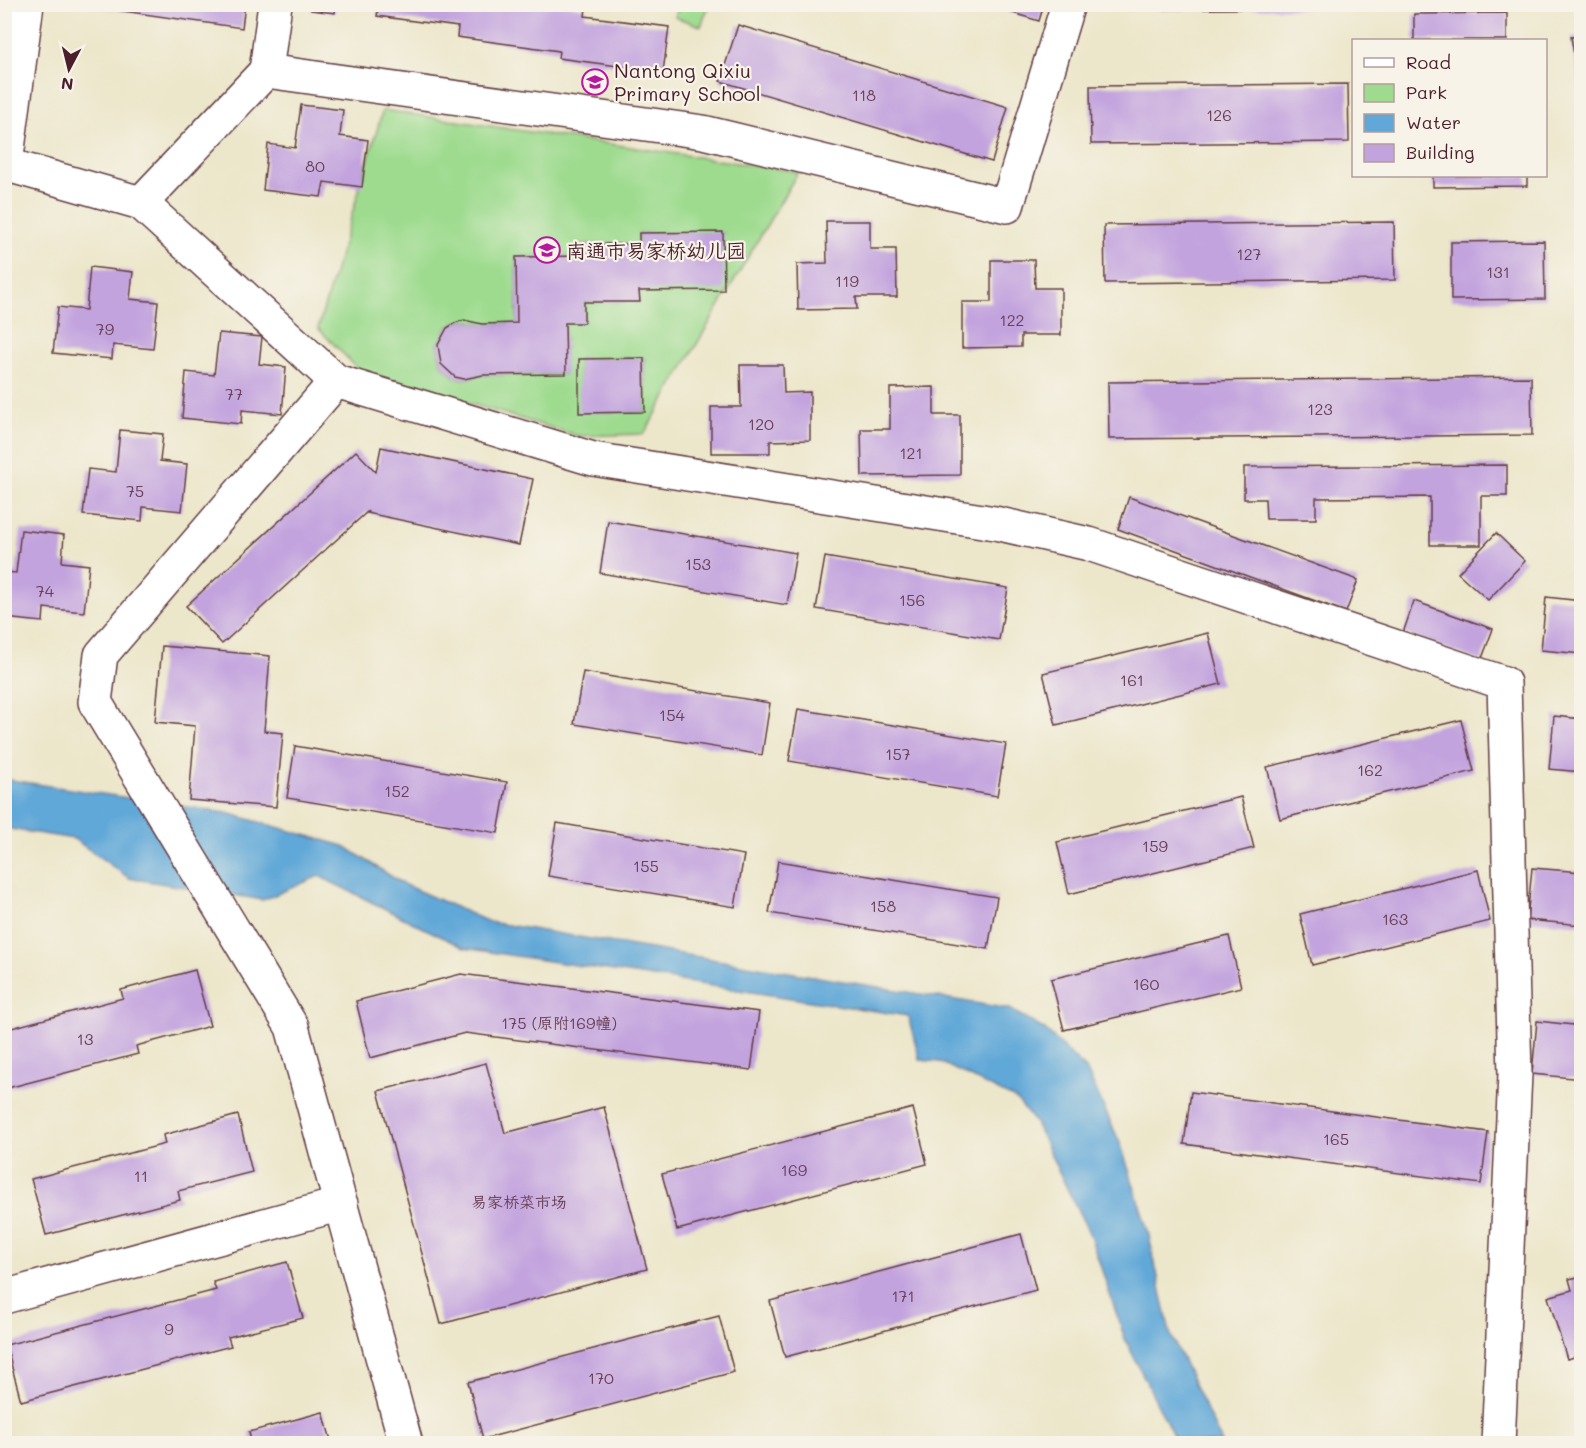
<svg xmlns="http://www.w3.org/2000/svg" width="1586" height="1448" viewBox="0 0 1586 1448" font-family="Mali,'LXGW WenKai TC',sans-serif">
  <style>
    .green { fill: #9edb8f; stroke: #747d5d; stroke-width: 1.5; fill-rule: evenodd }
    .water { fill: #61a8d8; stroke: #566482; stroke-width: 1.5 }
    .building { fill: #c2a3de }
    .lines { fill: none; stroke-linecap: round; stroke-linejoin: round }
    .minor-casing { stroke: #623d43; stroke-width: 36 }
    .minor { stroke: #fff; stroke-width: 33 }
    .labels { text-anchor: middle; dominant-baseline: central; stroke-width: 4.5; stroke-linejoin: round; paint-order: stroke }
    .number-label { font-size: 16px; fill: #684058 }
    .poi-label { font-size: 20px; fill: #4a1f2b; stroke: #f7f3e8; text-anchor: start }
  </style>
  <rect width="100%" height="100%" fill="#f7f3e8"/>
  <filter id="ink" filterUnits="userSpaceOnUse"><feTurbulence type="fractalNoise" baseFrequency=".0167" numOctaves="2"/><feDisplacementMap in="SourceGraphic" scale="12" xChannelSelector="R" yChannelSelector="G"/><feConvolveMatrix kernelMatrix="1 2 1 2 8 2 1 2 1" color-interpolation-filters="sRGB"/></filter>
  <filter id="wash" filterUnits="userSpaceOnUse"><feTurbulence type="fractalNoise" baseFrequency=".008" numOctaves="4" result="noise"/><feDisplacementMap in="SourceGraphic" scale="24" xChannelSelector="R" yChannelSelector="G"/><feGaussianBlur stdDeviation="1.35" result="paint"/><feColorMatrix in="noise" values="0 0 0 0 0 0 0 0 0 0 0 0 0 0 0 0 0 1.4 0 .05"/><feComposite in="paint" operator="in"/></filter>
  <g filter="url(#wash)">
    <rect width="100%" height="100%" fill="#ece6ca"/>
    <g class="green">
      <path d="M679,5H709L701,26L675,17Z"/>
      <path d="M383,110L798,172L644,434L579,436L360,371L318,328ZM639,233H723L639,291V302H584V322L565,323V374L483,375L464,379L455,377L441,364L438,345L447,328L455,323L464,320L482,324L517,323L516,257L584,256V244H639ZM644,358L645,412H580L579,359Z"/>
    </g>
    <path class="water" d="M4,779L227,813L344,846L403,884L489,922L1010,1009L1045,1030L1086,1069L1121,1145L1148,1231L1170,1333L1222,1443H1177L1125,1339L1090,1235L1035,1123L1017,1100L940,1062L920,1060L908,1016L464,948L319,876L263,900L129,878L74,839L5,828Z"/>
    <g id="blocks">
      <g class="building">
        <path d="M74,4H245L242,28Z"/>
        <path d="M311,4H336L335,13L311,10Z"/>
        <path d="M379,4H557L586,8L585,16L669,27L663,72L558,58L559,51L457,37L458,27L377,16Z"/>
        <path d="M984,4H1044L1039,21Z"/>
        <path d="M1122,4H1329V8L1122,10Z"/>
        <path d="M1507,13V40H1414V14Z"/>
        <path d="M738,25L1008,107L992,162L720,81Z"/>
        <path d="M1582,36V90H1580L1571,37Z"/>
        <path d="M1348,84L1349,142L1091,144L1090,86Z"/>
        <path d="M301,105L343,110L340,136L368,140L362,187L324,182L321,197L263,190L268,144L295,148Z"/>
        <path d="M1433,176H1527V186L1433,187Z"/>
        <path d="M826,221H870V249H896L897,297H856L857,309L798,310L797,264L827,263Z"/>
        <path d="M1394,222L1395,280L1105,283L1104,225Z"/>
        <path d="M723,232L724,290L639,291L640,302H584V323H565L566,374L483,375L464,379L455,377L441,364L438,345L447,328L455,323L464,320L482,324L517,323L516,257L584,256V244H639V233Z"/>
        <path d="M1544,241L1545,299L1451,300V242Z"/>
        <path d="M991,260H1034L1035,288H1061V335H1021V347L962,348V302H991Z"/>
        <path d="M90,267L133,272L130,299L158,302L153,349L113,345L112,359L53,353L58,307L86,310Z"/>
        <path d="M219,333L262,337L259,364L286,367L282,414L242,410L241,424L182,418L186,372L214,375Z"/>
        <path d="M644,358L645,412L579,413V359Z"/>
        <path d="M740,365H783L784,393L810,392V440L770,441V453H711V407H741Z"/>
        <path d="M1531,377L1532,435L1109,439L1108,382Z"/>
        <path d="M934,387V415H960V475L862,476L861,429H890V388Z"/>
        <path d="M120,430L163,434L160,461L187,464L182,511L143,507L142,521L83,515L88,469L116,472Z"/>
        <path d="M381,447L533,479L519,545L367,513L368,511L222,644L186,606L356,451L376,472Z"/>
        <path d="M1507,465V496H1481V545H1430V497L1316,498V519H1266L1265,499H1244V467Z"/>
        <path d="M1129,497L1358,580L1346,612L1118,529Z"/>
        <path d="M608,521L796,553L787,605L600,573Z"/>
        <path d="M21,530L64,535L62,562L89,565L84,612L44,608L43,622L4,618V572L16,573Z"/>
        <path d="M1496,533L1525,561L1488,600L1458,573Z"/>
        <path d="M825,557L1008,588L999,640L816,609Z"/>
        <path d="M1546,597L1582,601V654L1541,650Z"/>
        <path d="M1414,601L1493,629L1481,661L1403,633Z"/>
        <path d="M1208,633L1221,684L1056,725L1043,673Z"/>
        <path d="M162,646L270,656L264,731L283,733L276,807L189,800L195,726L155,722Z"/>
        <path d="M583,672L770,703L762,755L574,724Z"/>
        <path d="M798,709L1006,744L997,796L789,761Z"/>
        <path d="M1554,716L1582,719V772L1549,769Z"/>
        <path d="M1461,720L1474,771L1280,819L1267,767Z"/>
        <path d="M295,746L507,782L498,833L287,798Z"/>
        <path d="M1241,797L1254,848L1069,894L1057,842Z"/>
        <path d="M557,823L744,855L735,907L548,876Z"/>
        <path d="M778,861L997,897L988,949L769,913Z"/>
        <path d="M1532,868L1582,872V925L1527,920Z"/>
        <path d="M1478,870L1490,921L1312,965L1300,914Z"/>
        <path d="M1229,936L1241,987L1064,1030L1051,979Z"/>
        <path d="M195,970L210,1026L136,1046L138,1054L4,1089V1030L123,998L121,990Z"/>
        <path d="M461,974L759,1012L751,1070L465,1033L370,1058L356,1001Z"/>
        <path d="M1537,1021L1582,1026V1079L1532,1074Z"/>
        <path d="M486,1063L505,1133L604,1107L647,1269L441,1324L378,1091Z"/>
        <path d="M1191,1092L1488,1132L1481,1184L1184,1144Z"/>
        <path d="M913,1108L927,1164L677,1230L662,1174Z"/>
        <path d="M238,1115L252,1172L178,1191L180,1200L46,1235L31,1179L165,1144L163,1135Z"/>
        <path d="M1021,1234L1036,1290L785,1357L770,1301Z"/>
        <path d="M287,1262L303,1318L228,1337L231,1346L21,1401L6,1345L216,1290L213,1282Z"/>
        <path d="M1582,1276V1355L1567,1359L1548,1297L1572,1290L1569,1279Z"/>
        <path d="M719,1316L734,1372L483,1439L468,1382Z"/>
        <path d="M323,1412L332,1444H243L251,1441L249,1432Z"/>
      </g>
    </g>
  </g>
  <g filter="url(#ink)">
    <use href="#blocks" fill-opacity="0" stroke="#623d43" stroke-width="1.5"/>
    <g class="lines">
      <g class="minor-casing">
        <g id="minor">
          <path d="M266,71L275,4"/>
          <path d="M4,164L141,203L336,381L593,459L995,523L1089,544L1504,683L1515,1074L1498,1444"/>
          <path d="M6,164L27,4"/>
          <path d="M141,203L266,71L703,132L1007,206L1068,4"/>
          <path d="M336,381L101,655L95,702L292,1027L406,1444"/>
          <path d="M4,1297L341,1204"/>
        </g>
      </g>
      <use href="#minor" class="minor"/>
    </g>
  </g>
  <defs>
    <g id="school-ring" transform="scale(1.35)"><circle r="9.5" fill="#f7f3e8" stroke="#b5179e" stroke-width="1.5"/><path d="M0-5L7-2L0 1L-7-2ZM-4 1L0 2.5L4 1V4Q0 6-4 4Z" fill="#b5179e"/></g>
  </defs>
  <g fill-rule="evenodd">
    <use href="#school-ring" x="595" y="82"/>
    <use href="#school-ring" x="547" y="250"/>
  </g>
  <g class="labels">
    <g class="number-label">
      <text x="864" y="94">118</text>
      <text x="1219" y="114">126</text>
      <text x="315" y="165">80</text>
      <text x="1249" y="253">127</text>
      <text x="1498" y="271">131</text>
      <text x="847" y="280">119</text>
      <text x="1012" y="319">122</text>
      <text x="105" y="328">79</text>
      <text x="234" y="393">77</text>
      <text x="1320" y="408">123</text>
      <text x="761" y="423">120</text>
      <text x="911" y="452">121</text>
      <text x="135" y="490">75</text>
      <text x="698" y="563">153</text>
      <text x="45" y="590">74</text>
      <text x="912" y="599">156</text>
      <text x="1132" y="679">161</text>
      <text x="672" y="714">154</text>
      <text x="898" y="753">157</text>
      <text x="1370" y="769">162</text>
      <text x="397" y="790">152</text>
      <text x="1155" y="845">159</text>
      <text x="646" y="865">155</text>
      <text x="883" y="905">158</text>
      <text x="1395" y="918">163</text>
      <text x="1146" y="983">160</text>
      <text x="559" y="1022">175 (原附169幢)</text>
      <text x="85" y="1038">13</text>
      <text x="1336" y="1138">165</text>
      <text x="794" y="1169">169</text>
      <text x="141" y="1175">11</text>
      <text x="519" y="1201">易家桥菜市场</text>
      <text x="903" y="1295">171</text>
      <text x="169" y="1328">9</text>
      <text x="601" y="1377">170</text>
    </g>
    <g class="poi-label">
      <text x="614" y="70">Nantong Qixiu<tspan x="614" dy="23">Primary School</tspan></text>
      <text x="566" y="250">南通市易家桥幼儿园</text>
    </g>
  </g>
  <rect width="1586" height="1448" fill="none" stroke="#f7f3e8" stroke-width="24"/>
  <rect x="1352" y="39" width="195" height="138" fill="#f7f3e8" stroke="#b29e9c" stroke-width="1.5"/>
  <rect x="1364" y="58" width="30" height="9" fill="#ffffff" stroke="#b29e9c" stroke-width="1.5"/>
  <text x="1406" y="69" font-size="18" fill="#4a1f2b">Road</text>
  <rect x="1364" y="84" width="30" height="18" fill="#9edb8f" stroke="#b29e9c" stroke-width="1.5"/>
  <text x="1406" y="99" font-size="18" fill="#4a1f2b">Park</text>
  <rect x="1364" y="114" width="30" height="18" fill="#61a8d8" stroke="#b29e9c" stroke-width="1.5"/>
  <text x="1406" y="129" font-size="18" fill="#4a1f2b">Water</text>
  <rect x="1364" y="144" width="30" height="18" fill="#c2a3de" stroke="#b29e9c" stroke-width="1.5"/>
  <text x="1406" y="159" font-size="18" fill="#4a1f2b">Building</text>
  <g transform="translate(69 69) rotate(187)" stroke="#f7f3e8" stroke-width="4.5" paint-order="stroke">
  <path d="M0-4.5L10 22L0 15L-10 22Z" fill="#4a1f2b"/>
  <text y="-9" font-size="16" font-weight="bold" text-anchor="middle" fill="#4a1f2b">N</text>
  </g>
</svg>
